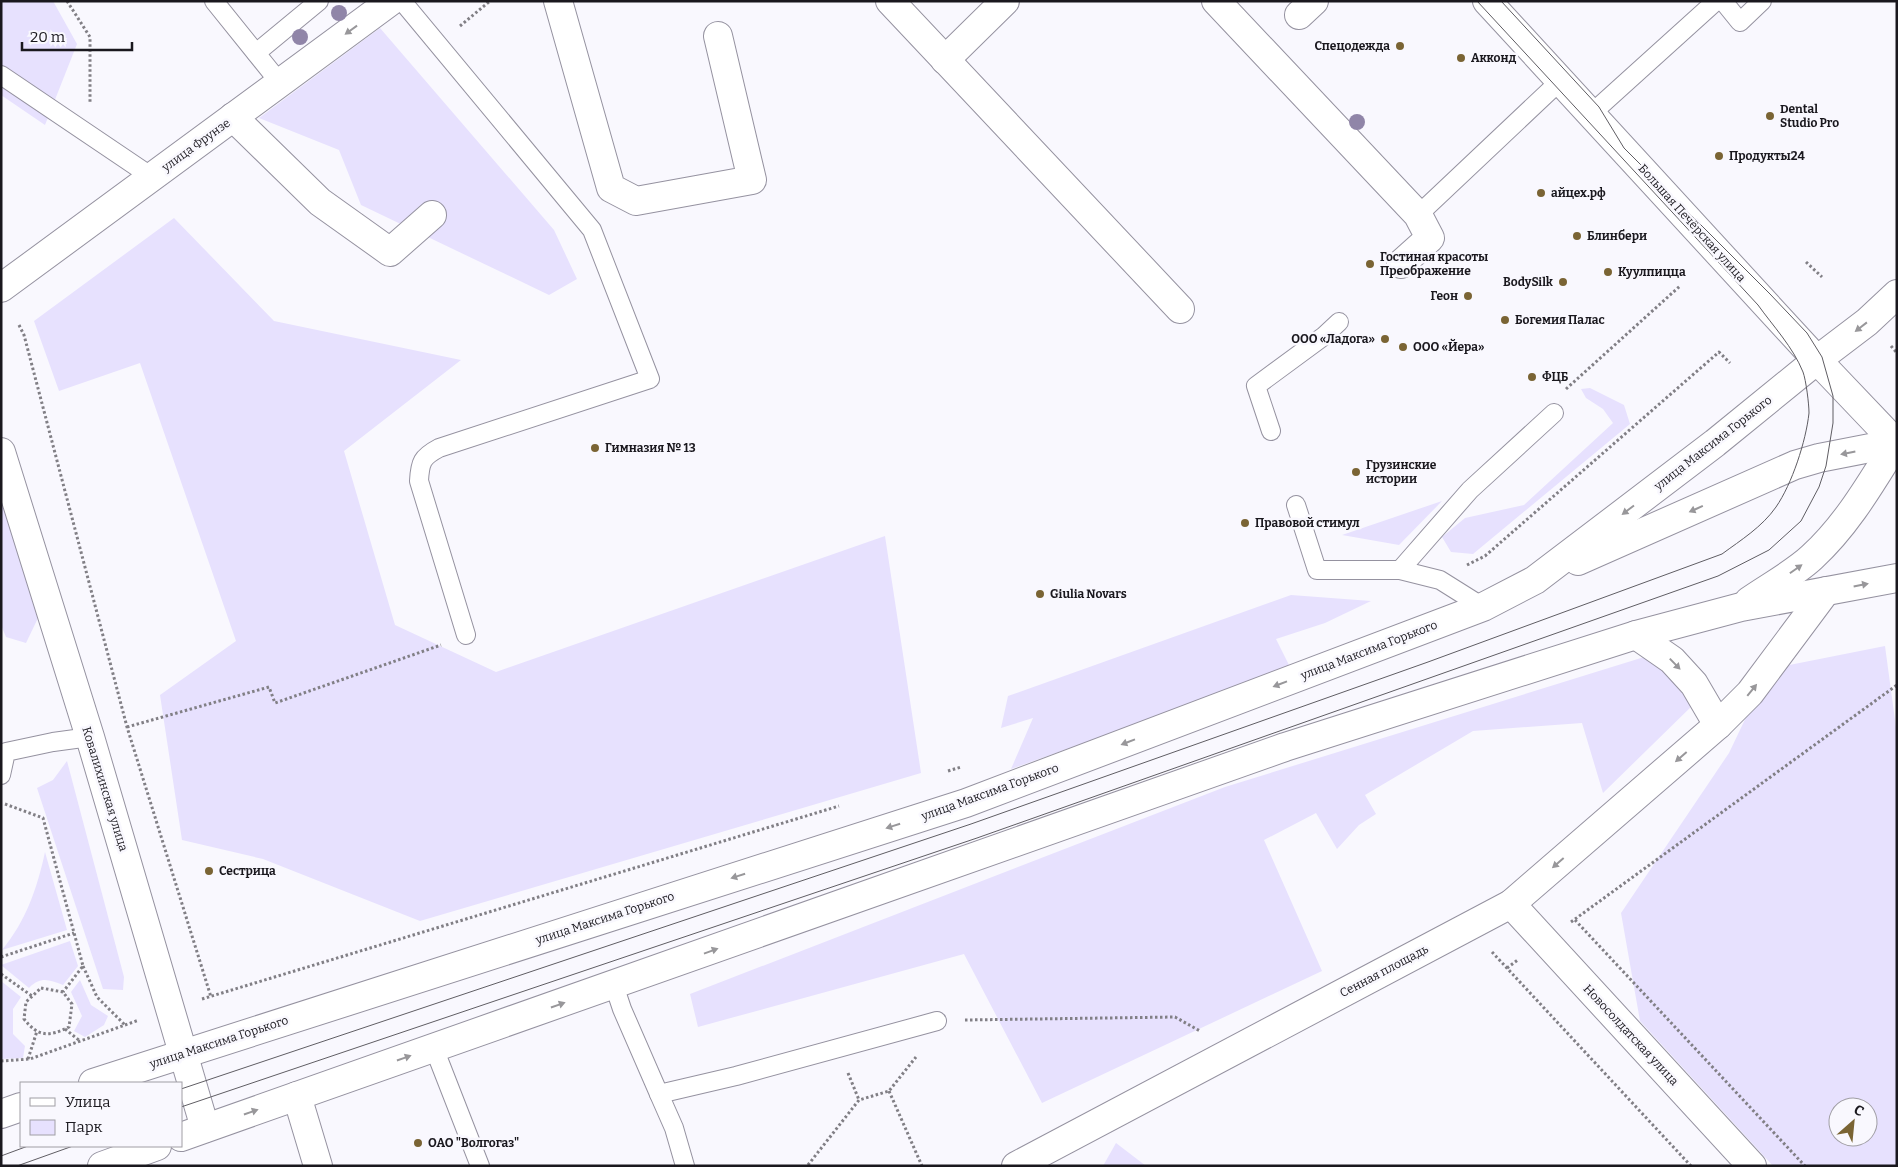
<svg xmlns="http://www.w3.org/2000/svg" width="1898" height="1167" viewBox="0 0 1898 1167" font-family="Bitter,serif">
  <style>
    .green { fill: #e7e1fe; fill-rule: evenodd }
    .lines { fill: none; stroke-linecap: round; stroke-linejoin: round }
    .lane-casing { stroke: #9592a0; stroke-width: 20 }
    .street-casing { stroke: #9592a0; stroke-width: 30 }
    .secondary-casing { stroke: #9592a0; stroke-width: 30 }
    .primary-casing { stroke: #9592a0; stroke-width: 30 }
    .path { stroke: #817f85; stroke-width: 3; stroke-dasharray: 2.5 2.5; stroke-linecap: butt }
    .lane { stroke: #fff; stroke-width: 18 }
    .street { stroke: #fff; stroke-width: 28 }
    .secondary { stroke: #fff; stroke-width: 28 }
    .primary { stroke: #fff; stroke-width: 28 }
    .tram { stroke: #5f5d63; stroke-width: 1 }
    .tree { fill: #9085a8 }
    .oneway { fill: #98979a }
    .poi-dot { fill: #7a6434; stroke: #f9f8fe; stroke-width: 2 }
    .labels { text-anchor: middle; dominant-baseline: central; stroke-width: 5; stroke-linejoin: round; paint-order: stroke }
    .poi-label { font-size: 12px; font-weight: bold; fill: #1a181e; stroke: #f9f8fe; text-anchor: start }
    .street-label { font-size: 12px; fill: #1a181e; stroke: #f9f8fe }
  </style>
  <rect width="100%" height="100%" fill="#f9f8fe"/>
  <g class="green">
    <path d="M1,1H53L77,44L45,125L1,95Z"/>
    <path d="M380,28L554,230L577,279L549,295L361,205L339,150L259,118Z"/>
    <path d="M174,218L274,321L461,360L344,451L395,625L496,672L885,536L921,773L420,921L263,859L182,840L160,695L236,641L140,363L59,391L34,321Z"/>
    <path d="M1590,388L1624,405L1630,424L1473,554L1451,552L1442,537L1465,518L1524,505L1613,423L1603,409L1586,398L1581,389Z"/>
    <path d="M1,479L38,618L26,643L6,637L1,625Z"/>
    <path d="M1442,501L1399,545L1342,535Z"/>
    <path d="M1291,595L1371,601L1325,623L1276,639L1291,669L1011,769L1033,718L1001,728L1008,696Z"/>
    <path d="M1885,646L1897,735V1166H1773L1640,1021L1621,913L1729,753L1769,669ZM1838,1107H1868V1137H1838Z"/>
    <path d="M1670,649L1695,703L1603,793L1582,723L1473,731L1365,795L1376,814L1359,825L1337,849L1316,813L1264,840L1322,971L1042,1103L964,954L698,1027L690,994L1225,787Z"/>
    <path d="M67,761L124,977L123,990L103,989L37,788L53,780Z"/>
    <path d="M45,852L67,930L2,950C26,921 37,889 45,852Z"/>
    <path d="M70,941L78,966L63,985C49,980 41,976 29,988L1,965Z"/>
    <path d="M80,980L91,1005L108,1016L104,1025L85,1037L74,1031L82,1016L71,992Z"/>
    <path d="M1,981L21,997L13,1009V1034L25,1046L23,1058L1,1059Z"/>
    <path d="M1116,1143L1146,1166H1103Z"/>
  </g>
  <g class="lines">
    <g class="lane-casing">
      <g id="lane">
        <path d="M214,1L280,83"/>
        <path d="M402,1L592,230L650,379L439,448C422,457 420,462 419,481L466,635"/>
        <path d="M1723,1L1740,22L1762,1"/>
        <path d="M256,53L319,1"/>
        <path d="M1,75L152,177"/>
        <path d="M1591,114L1716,1"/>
        <path d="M1418,215L1560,81"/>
        <path d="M1271,431L1256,386L1324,336L1339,322"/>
        <path d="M1296,505L1317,570H1400L1440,580L1483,607"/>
        <path d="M1400,570L1470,490L1554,413"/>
        <path d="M1,775L6,752L53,742L90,737"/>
        <path d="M614,985L622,1009L659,1094L736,1076L937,1021"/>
        <path d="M434,1048L480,1166"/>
        <path d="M659,1094L674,1128L685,1166"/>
      </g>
    </g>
    <g class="street-casing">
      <g id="street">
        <path d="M558,1L611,188L636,201L752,180L718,36"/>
        <path d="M890,1L1180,309"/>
        <path d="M1216,1L1418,215L1430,238L1401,264"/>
        <path d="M1299,15L1314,1"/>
        <path d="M945,60L1005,1"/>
        <path d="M233,117L320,202L390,252L432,215"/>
        <path d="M1,288L391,1"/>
        <path d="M1636,635L1672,660L1694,684L1718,725"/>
        <path d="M1511,904L1752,1166"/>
        <path d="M183,1053L205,1128"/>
        <path d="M297,1096L318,1166"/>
        <path d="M1016,1166L1511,904L1718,725L1750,693L1826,591"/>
      </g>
    </g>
    <g class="secondary-casing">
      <g id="secondary">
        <path d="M1487,1L1817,360L1867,322L1897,294"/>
        <path d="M1,452L90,737L183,1053"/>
      </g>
    </g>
    <g class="primary-casing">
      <g id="primary">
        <path d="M1578,561L1795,465L1819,458L1896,443"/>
        <path d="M1749,601C1769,587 1795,573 1812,557C1847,525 1871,483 1896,443"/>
        <path d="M93,1083L966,803L1483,607L1535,580L1715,443L1817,360L1897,444"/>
        <path d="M1,1114L21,1107"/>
        <path d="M181,1137L1285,747L1636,635L1741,607L1897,578"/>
        <path d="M102,1166L157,1146"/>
      </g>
    </g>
    <g class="path">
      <path d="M67,1L90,37V102"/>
      <path d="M460,26L490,1"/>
      <path d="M1806,262L1822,277"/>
      <path d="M19,325L24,335L127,727L211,997"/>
      <path d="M1891,346L1897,353"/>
      <path d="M1566,389L1680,286"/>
      <path d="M1467,565L1485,556L1719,352L1730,363"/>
      <path d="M127,727L269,687L275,703L441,645"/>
      <path d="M948,771L961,767"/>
      <path d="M5,804L43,818L83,966L63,992"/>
      <path d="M1575,920L1805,1166"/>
      <path d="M1571,922L1897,685"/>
      <path d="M1492,952L1691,1166"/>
      <path d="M1,957L74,933"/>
      <path d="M83,966L97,997L125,1025"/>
      <path d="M1507,968L1519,959"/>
      <path d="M1,974L32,996"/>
      <path d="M41,988L63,992L72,1004L69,1027C49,1037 38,1037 24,1019L26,1002Z"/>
      <path d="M202,999L839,806"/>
      <path d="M965,1020L1175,1017L1200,1031"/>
      <path d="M65,1029L80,1041"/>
      <path d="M28,1059L37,1031"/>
      <path d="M1,1061L30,1059L139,1020"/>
      <path d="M848,1073L859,1100"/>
      <path d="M889,1091L922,1166"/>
      <path d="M808,1165L859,1100L889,1091L916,1057"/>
    </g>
    <use href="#lane" class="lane"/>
    <use href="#street" class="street"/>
    <use href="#secondary" class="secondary"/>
    <use href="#primary" class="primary"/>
    <g class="tram">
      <path d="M181,1089L971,824L1428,662L1722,554C1741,540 1762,527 1776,507C1792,484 1806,441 1809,413C1809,404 1806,380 1803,372C1793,347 1773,326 1758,305L1477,1"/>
      <path d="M181,1107L977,838L1718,576L1769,550L1801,521L1819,487L1826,466L1833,423V396L1822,357L1807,333L1770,294L1624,148L1599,107L1501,1"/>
      <path d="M1,1156L28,1146"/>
      <path d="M17,1166L73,1146"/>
    </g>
  </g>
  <g class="tree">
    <circle cx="339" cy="13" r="8"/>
    <circle cx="300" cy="37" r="8"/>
    <circle cx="1357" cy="122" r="8"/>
  </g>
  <defs><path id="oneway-solid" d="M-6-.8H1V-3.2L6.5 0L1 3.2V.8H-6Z" transform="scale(1.25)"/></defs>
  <g class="oneway">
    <use href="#oneway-solid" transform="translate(351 30) rotate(144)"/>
    <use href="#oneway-solid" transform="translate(1861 327) rotate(142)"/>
    <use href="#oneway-solid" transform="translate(1848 453) rotate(169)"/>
    <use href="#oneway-solid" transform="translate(1696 509) rotate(156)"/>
    <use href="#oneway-solid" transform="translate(1628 510) rotate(143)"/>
    <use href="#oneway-solid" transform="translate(1796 569) rotate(-35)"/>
    <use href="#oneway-solid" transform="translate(1861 585) rotate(-11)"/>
    <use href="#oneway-solid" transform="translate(1675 664) rotate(46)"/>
    <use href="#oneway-solid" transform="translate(1280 684) rotate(159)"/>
    <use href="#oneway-solid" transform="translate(1752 690) rotate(-51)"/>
    <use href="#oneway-solid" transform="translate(1128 742) rotate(159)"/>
    <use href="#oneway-solid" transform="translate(1681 757) rotate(139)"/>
    <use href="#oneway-solid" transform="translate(893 826) rotate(162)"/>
    <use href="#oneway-solid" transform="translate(1558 863) rotate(139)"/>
    <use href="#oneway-solid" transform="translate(738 876) rotate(162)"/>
    <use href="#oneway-solid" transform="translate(711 951) rotate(-20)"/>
    <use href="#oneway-solid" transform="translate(558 1005) rotate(-19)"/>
    <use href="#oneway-solid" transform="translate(404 1058) rotate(-19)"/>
    <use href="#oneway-solid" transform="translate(251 1112) rotate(-19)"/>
  </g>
  <g class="poi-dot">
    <circle cx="1400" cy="46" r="5"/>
    <circle cx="1461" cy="58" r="5"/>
    <circle cx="1770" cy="116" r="5"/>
    <circle cx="1719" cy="156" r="5"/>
    <circle cx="1541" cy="193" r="5"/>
    <circle cx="1577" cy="236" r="5"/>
    <circle cx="1370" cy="264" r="5"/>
    <circle cx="1608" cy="272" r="5"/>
    <circle cx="1563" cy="282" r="5"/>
    <circle cx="1468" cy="296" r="5"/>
    <circle cx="1505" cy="320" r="5"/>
    <circle cx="1385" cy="339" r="5"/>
    <circle cx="1403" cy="347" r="5"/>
    <circle cx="1532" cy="377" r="5"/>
    <circle cx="595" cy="448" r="5"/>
    <circle cx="1356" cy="472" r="5"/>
    <circle cx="1245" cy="523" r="5"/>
    <circle cx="1040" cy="594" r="5"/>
    <circle cx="209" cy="871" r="5"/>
    <circle cx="418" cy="1143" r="5"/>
  </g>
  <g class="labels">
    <g class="poi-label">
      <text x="1390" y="46" text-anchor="end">Спецодежда</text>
      <text x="1471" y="58">Акконд</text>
      <text x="1780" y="109">Dental<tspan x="1780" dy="14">Studio Pro</tspan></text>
      <text x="1729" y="156">Продукты24</text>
      <text x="1551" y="193">айцех.рф</text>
      <text x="1587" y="236">Блинбери</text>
      <text x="1380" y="257">Гостиная красоты<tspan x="1380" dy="14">Преображение</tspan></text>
      <text x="1618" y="272">Куулпицца</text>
      <text x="1553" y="282" text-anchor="end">BodySilk</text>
      <text x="1458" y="296" text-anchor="end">Геон</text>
      <text x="1515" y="320">Богемия Палас</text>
      <text x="1375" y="339" text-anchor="end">ООО «Ладога»</text>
      <text x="1413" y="347">ООО «Йера»</text>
      <text x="1542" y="377">ФЦБ</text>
      <text x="605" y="448">Гимназия № 13</text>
      <text x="1366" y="465">Грузинские<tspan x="1366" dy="14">истории</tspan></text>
      <text x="1255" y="523">Правовой стимул</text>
      <text x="1050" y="594">Giulia Novars</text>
      <text x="219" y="871">Сестрица</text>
      <text x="428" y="1143">ОАО "Волгогаз"</text>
    </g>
    <g class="street-label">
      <text transform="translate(196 145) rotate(-36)">улица Фрунзе</text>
      <text transform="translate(1692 223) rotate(48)">Большая Печёрская улица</text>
      <text transform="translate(1713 443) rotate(-38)">улица Максима Горького</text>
      <text transform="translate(1369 650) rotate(-21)">улица Максима Горького</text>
      <text transform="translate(105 789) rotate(73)">Ковалихинская улица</text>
      <text transform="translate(990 792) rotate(-20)">улица Максима Горького</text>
      <text transform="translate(605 918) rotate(-18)">улица Максима Горького</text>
      <text transform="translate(1384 971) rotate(-28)">Сенная площадь</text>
      <text transform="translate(1631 1035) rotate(47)">Новосолдатская улица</text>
      <text transform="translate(219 1042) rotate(-18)">улица Максима Горького</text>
    </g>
  </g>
  <rect width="1898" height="1167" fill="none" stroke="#1a181e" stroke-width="5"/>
  <rect x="20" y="1082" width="162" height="65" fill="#f9f8fe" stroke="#a09ea4"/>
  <rect x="30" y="1098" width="25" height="8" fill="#ffffff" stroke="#a09ea4"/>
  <text x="65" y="1107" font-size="15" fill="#1a181e">Улица</text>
  <rect x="30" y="1120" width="25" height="15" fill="#e7e1fe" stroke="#a09ea4"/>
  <text x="65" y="1132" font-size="15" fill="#1a181e">Парк</text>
  <g transform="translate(1853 1122) rotate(27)"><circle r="24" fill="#f9f8fe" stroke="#a09ea4"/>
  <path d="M0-4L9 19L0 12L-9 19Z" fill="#7a6434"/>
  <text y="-8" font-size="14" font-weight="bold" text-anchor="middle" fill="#1a181e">С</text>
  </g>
  <path d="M22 42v8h110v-8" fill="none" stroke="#1a181e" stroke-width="2.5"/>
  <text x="30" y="42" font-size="15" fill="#1a181e" stroke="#f9f8fe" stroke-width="4" paint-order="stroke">20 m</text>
</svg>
